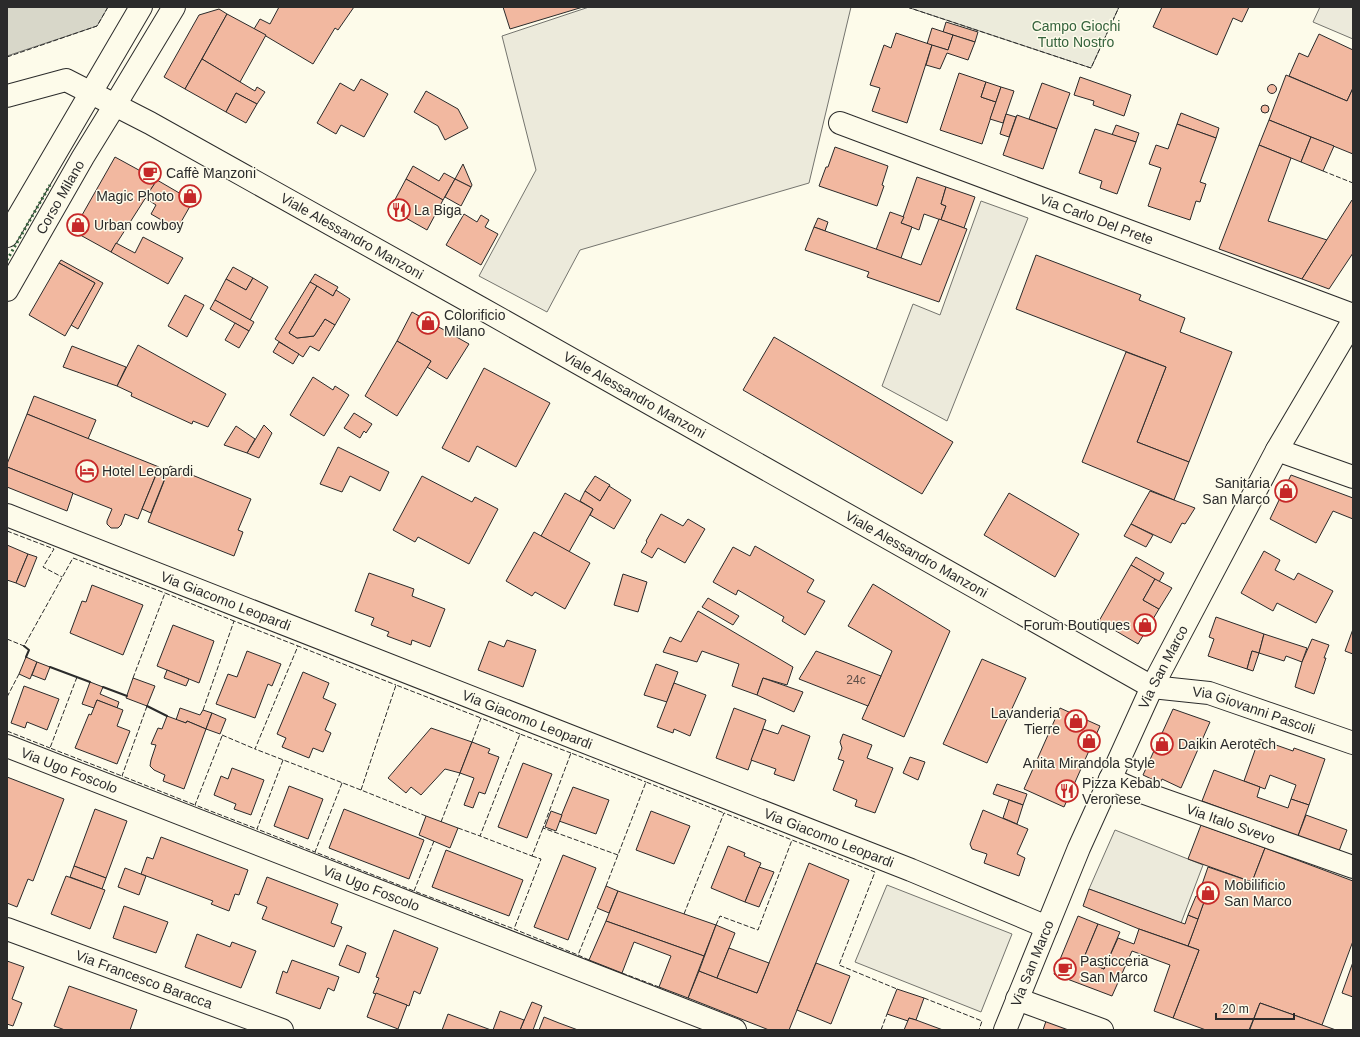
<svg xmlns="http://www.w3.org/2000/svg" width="1360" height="1037" viewBox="0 0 1360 1037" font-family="Helvetica,sans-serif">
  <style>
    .green { fill: #ecebdb; stroke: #74746e }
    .parking { fill: #eceadb; stroke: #74746e }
    .water { fill: #d8d7c9; stroke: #74746e }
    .building { fill: #f2b8a0; stroke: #2b2b2b }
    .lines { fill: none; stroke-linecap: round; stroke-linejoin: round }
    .street-casing { stroke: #2b2b2b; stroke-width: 24 }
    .secondary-casing { stroke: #2b2b2b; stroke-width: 24 }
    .primary-casing { stroke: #2b2b2b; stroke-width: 24 }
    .street { stroke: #fdfbea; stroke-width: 22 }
    .secondary { stroke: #fdfbea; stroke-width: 22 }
    .primary { stroke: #fdfbea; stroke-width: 22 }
    .hedge { stroke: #34623c; stroke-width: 3; stroke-dasharray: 2 3; stroke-linecap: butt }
    .fence { stroke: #2b2b2b; stroke-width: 1; stroke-dasharray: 5 2; stroke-linecap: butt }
    .wall { stroke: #2b2b2b; stroke-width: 2 }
    .labels { text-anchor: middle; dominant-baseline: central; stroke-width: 3; stroke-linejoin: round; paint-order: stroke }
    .number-label { font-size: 12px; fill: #5d4e48 }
    .park-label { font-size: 14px; fill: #34623c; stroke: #fdfbea }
    .poi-label { font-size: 14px; fill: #2b2b2b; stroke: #fdfbea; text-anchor: start }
    .street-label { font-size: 14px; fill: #2b2b2b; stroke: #fdfbea }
  </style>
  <rect width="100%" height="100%" fill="#fdfbea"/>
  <path class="green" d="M907,7H1119L1091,68Z"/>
  <g class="parking">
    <path d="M589,7H851L809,183L580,250L547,312L479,276L536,170L502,36Z"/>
    <path d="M1320,7H1353V39L1313,22Z"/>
    <path d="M981,201L1028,218L947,421L882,386L913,304L940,315Z"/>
    <path d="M1115,830L1203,865L1181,923L1089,889Z"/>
    <path d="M887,885L1012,934L981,1012L855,962Z"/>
  </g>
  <path class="water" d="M7,7H108L97,26L7,56Z"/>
  <g class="building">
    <path d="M279,7H354L338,30L335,28L313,64L254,29L260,19L270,24Z"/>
    <path d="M503,7H583L510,29Z"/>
    <path d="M1162,7H1249L1242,22L1233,18L1217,55L1153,27Z"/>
    <path d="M219,9L227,14L185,89L164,77L199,15Z"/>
    <path d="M227,14L266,35L240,82L202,59Z"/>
    <path d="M946,22L978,32L975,42L943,32Z"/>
    <path d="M932,28L953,35L948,50L927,44Z"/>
    <path d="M896,33L932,45L907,123L872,111L880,88L870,85L884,45L891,48Z"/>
    <path d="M1319,34L1353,50V88L1347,101L1289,76L1299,53L1308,57Z"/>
    <path d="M953,35L975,42L968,60L947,53L940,69L926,65L932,45L948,50Z"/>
    <path d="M202,59L255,91L257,87L265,92L257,104L236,93L226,112L185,89Z"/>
    <path d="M959,73L986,82L981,97L996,102L982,144L940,130Z"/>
    <path d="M1286,75L1347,101L1353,88V154L1269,120Z"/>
    <path d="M1080,77L1131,95L1124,116L1093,105L1094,101L1074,95Z"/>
    <path d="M361,79L388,94L364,137L341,125L336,134L317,123L340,83L354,91Z"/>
    <path d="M986,82L1001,87L996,102L981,97Z"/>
    <path d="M1042,83L1070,93L1057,129L1029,119Z"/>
    <circle cx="1272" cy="89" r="4.5"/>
    <path d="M1001,87L1014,91L1003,123L990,119Z"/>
    <path d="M426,91L458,109L468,128L445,140L438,126L414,112Z"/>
    <path d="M236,93L257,104L246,123L226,112Z"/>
    <circle cx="1265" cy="109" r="4"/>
    <path d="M1181,113L1219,128L1216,138L1177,124Z"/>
    <path d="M1006,114L1016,117L1009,137L1000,134Z"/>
    <path d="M1017,115L1057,129L1043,169L1003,155Z"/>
    <path d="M1269,120L1311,137L1301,162L1259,145Z"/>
    <path d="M1177,124L1216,138L1200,182L1206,184L1200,202L1196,201L1190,220L1148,206L1161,168L1149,164L1156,145L1168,149Z"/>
    <path d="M1116,125L1139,133L1136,142L1112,135Z"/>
    <path d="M1095,129L1136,142L1117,194L1100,188L1102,181L1079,173Z"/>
    <path d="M1311,137L1334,146L1323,171L1301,162Z"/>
    <path d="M1259,145L1291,158L1268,221L1327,240L1302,279L1219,249Z"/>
    <path d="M835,147L888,166L882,185L884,186L877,206L819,186L826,167H828Z"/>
    <path d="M115,157L157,180L111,252L73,231Z"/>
    <path d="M463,164L472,185L471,187L455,179Z"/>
    <path d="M413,166L439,181L444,173L455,179L443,200L406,179Z"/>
    <path d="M917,177L946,187L941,204L946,206L941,220L924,214L919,230L901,223Z"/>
    <path d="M406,179L443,200L427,230L390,209Z"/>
    <path d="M455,179L471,187L461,206L445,197Z"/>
    <path d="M157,180L193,201L177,229L151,214L156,205L145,198Z"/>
    <path d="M946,187L975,197L964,228L941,220L946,206L941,204Z"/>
    <path d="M1352,200L1353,201V253L1329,289L1302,279Z"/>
    <path d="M890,212L904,217L901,223L912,227L901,258L876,250Z"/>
    <path d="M464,214L477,222L481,215L489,220L485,227L498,234L481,265L446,245Z"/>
    <path d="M818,218L828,222L825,231L814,227Z"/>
    <path d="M939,219L967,229L939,302L867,277L869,272L805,250L814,227L921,265Z"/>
    <path d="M143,237L183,258L168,284L111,252L116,243L135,253Z"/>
    <path d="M1036,255L1141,295L1139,300L1185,318L1180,332L1232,352L1189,462L1137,442L1166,367L1016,309Z"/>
    <path d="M61,260L103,283L78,329L71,325L95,283L59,263Z"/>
    <path d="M59,263L95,283L65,336L29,315Z"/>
    <path d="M233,267L253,278L246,290L226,279Z"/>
    <path d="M315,274L338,287L333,296L310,282Z"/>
    <path d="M253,278L268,287L250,320L215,300L226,279L246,290Z"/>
    <path d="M310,282L317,286L289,333L297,338L314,336L325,319L335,325L319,351L310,346L303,357L275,339Z"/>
    <path d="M317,286L333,296L336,290L350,299L335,325L325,319L314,336L297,338L289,333Z"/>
    <path d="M185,295L204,305L187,337L168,326Z"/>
    <path d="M215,300L254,322L249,331L210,309Z"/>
    <path d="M412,312L469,344L447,379L427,367L431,361L397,341Z"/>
    <path d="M235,323L249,331L239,348L225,340Z"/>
    <path d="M774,337L953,442L922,494L743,390Z"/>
    <path d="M397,341L431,361L397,416L365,396Z"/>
    <path d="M279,342L299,354L293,364L273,352Z"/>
    <path d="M138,345L226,394L208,427L193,421L192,424L131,396L132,393L117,386Z"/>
    <path d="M72,346L126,367L117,386L63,367Z"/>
    <path d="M1126,352L1166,367L1137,442L1189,462L1174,500L1082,462Z"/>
    <path d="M484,368L550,403L516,467L477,446L469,462L442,448Z"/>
    <path d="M313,377L333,390L335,386L349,395L324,436L290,415Z"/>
    <path d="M34,396L96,420L88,439L27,414Z"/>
    <path d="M354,413L372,424L366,433L364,431L360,438L344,428Z"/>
    <path d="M27,414L159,467L138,519L125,514L121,525L118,528H111L107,524V521L112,509L7,467V464Z"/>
    <path d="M264,425L272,433L259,458L247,453Z"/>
    <path d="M236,426L255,439L247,453L224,445Z"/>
    <path d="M338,447L389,472L380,491L350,476L342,492L320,484Z"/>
    <path d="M170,466L251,499L238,530L243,532L234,556L148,522Z"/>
    <path d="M7,467L73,493L67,511L7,487Z"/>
    <path d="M156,475L165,478L151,513L142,509Z"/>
    <path d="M1291,475L1353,498V519L1333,511L1316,543L1270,519Z"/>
    <path d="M422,476L472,502L475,497L498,509L469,564L418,537L415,542L393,530Z"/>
    <path d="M595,476L610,485L600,501L585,491Z"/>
    <path d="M609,486L631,500L614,529L590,515L593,509L580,501L585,491L600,501Z"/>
    <path d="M1150,491L1195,508L1185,524L1182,523L1171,543L1131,524Z"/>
    <path d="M565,493L593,509L569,552L541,536Z"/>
    <path d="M1009,493L1079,534L1055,577L984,535Z"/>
    <path d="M661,514L683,526L688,519L705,529L685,563L658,548L652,558L641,552L647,542L646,541Z"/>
    <path d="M1131,524L1153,535L1146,547L1124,536Z"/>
    <path d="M534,532L590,563L565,609L535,592L532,596L506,581Z"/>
    <path d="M7,545L28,554L16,583L7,580Z"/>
    <path d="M755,546L814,580L807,592L825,601L805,635L782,621L784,617L738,590L736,595L713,582L733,547L750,556Z"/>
    <path d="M1264,551L1280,560L1275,570L1294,580L1298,573L1333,591L1316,623L1277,603L1273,611L1241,593Z"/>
    <path d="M28,554L37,557L25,587L16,583Z"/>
    <path d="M1136,557L1164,573L1159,582L1131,565Z"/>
    <path d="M1131,565L1155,579L1143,600L1159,609L1138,644L1099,621Z"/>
    <path d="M369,573L414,589L412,596L445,609L430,647L412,640L411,645L387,636L389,632L371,625L374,618L355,611Z"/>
    <path d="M623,574L647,582L638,612L614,605Z"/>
    <path d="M1155,579L1172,588L1159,609L1143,600Z"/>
    <path d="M873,584L950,631L904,737L862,719L892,651L848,626Z"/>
    <path d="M92,585L143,605L123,655L70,633L82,601L86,602Z"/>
    <path d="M708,598L739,616L733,625L702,607Z"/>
    <path d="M698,611L793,667L787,685L763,678L757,695L732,686L739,664L702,651L697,662L663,652L670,637L681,642Z"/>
    <path d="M1216,617L1264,634L1259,653L1252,651L1247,669L1208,656L1214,639L1209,637Z"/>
    <path d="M173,625L214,641L199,683L157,666Z"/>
    <path d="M1353,629V654L1345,651Z"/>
    <path d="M1264,634L1307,648L1302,662L1286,656L1284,661L1259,653Z"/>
    <path d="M1312,639L1329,645L1324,658H1326L1314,694L1295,687L1302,662Z"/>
    <path d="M507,640L536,650L523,687L478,670L489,641L504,647Z"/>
    <path d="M247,651L281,664L272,686L268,684L255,718L216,704L228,674L237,677Z"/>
    <path d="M816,651L881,676L868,706L799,679Z"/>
    <path d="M1252,651L1259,653L1253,671L1247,669Z"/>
    <path d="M26,657L37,662L30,679L19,674Z"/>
    <path d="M982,659L1026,678L987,763L943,744Z"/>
    <path d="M37,662L50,667L45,680L32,675Z"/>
    <path d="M656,664L678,672L667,702L644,695Z"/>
    <path d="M167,670L189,679L186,686L164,678Z"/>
    <path d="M303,672L329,683L323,698L336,704L325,730L331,733L323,752L313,748L309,758L282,747L286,738L277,734Z"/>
    <path d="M133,678L155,686L147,706L126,698Z"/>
    <path d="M763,678L803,692L794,712L757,695Z"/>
    <path d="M90,682L103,687L100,694L119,702L117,708L97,700L94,708L82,704Z"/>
    <path d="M674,683L706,695L690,736L674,729L673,733L657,727Z"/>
    <path d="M24,686L59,699L47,730L27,722L25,728L11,723Z"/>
    <path d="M97,700L123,710L117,726L130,731L117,764L75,748L89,714L91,715Z"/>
    <path d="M180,708L200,715L203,710L212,713L206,729L187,721L186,723L176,720Z"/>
    <path d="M734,708L766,720L748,770L716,758Z"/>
    <path d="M1060,708L1100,726L1064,807L1024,789Z"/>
    <path d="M1173,709L1210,722L1181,788L1162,779L1160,783L1143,775Z"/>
    <path d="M212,713L226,719L220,734L206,729Z"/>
    <path d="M167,716L186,723L187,721L206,729L184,789L163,781L165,775L154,770L150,766L151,760L156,745L151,744L158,728L162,729Z"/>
    <path d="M782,725L810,736L794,781L774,774L776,769L751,760L763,729L778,734Z"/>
    <path d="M431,728L472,742L460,773L445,769L421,795L411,787L406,793L388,778Z"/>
    <path d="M843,734L872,745L867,758L893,768L875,813L855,806L857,800L833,790L844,761L838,759L842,748L840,742Z"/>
    <path d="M1259,739L1293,751L1294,748L1325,759L1309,805L1291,799L1296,785L1270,775L1265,789L1244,781Z"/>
    <path d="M472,742L490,749L488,753L499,757L485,794L479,792L473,808L464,805L474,778L460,773Z"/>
    <path d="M910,757L925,762L918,780L903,773Z"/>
    <path d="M523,763L552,774L527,838L498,827Z"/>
    <path d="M232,768L264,780L251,815L234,809L236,804L214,795L221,776L228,779Z"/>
    <path d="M1214,770L1260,787L1257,797L1288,808L1291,799L1309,805L1298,836L1202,801Z"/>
    <path d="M7,777L64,799L33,881L28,879L17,907L7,903Z"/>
    <path d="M997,784L1027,794L1023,805L993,794Z"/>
    <path d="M289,786L323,799L308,839L274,826Z"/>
    <path d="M573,787L609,800L596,834L559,821Z"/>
    <path d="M1009,800L1023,805L1017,824L1003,818Z"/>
    <path d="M95,809L127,821L106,878L74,866Z"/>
    <path d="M344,809L424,840L409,879L329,848Z"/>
    <path d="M983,810L1028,829L1017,854L1025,858L1019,876L984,863L987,854L972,849L970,844Z"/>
    <path d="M551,811L562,815L556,831L545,827Z"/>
    <path d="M651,811L690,826L674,864L636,850Z"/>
    <path d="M1306,815L1347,830L1339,851L1298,836Z"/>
    <path d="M426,816L458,828L450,848L419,835Z"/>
    <path d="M1201,825L1265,848L1252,882L1188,859Z"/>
    <path d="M161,837L248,870L239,895L235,894L229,911L211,904L213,901L141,874L147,857L153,859Z"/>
    <path d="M728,846L745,853L744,856L761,863L745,902L711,888Z"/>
    <path d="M1265,848L1353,881V941L1322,1025L1260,1003L1249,1030H1206L1173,1018L1199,950L1188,946L1205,899L1198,896L1208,867L1252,882Z"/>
    <path d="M446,850L523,880L509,916L432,887Z"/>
    <path d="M563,855L596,868L568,940L534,927Z"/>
    <path d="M809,863L849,880L789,1030H769L688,998L699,971L757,993Z"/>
    <path d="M74,866L106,878L102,889L70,877Z"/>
    <path d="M759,867L774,872L759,907L745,902Z"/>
    <path d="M125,868L146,876L139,895L118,887Z"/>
    <path d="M66,876L105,890L90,929L51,914Z"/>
    <path d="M267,877L338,904L331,923L342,927L334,947L262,919L267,907L257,903Z"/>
    <path d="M606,886L618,891L609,913L597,908Z"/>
    <path d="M1089,889L1185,924L1188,915L1198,919L1188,946L1139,929L1083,906Z"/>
    <path d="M618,891L716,925L704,956L606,921Z"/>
    <path d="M1196,896L1205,899L1198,919L1188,915Z"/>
    <path d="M124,906L168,922L156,953L113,938Z"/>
    <path d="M1078,916L1098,924L1083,960L1104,969L1118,938L1134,944L1139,929L1199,950L1173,1018L1154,1011L1170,965L1132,951L1112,996L1054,974Z"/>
    <path d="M606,921L704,956L688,998L659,987L671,956L634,942L622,973L589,960Z"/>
    <path d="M1098,924L1120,932L1104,969L1083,960Z"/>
    <path d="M716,925L735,933L717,978L699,971Z"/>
    <path d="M394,930L438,948L420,994L414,991L409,1006L373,993L379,978L376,977Z"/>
    <path d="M197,934L230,947L232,942L256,951L241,988L185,967Z"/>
    <path d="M347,945L366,953L359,973L339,965Z"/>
    <path d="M729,948L769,963L757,993L717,978Z"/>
    <path d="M292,960L339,977L334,991L328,988L320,1009L276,993L283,971L287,973Z"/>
    <path d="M7,961L24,967L12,999L22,1003L13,1026L7,1024Z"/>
    <path d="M1353,962V997L1342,993Z"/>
    <path d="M816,963L850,976L831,1024L797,1010Z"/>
    <path d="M69,986L137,1010L130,1030H65L54,1026Z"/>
    <path d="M897,989L924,998L916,1020L909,1018L908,1021L887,1014Z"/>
    <path d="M376,993L407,1005L398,1029L367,1017Z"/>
    <path d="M532,1002L542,1006L533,1030H520Z"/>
    <path d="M1260,1003L1322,1025L1336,1030H1252L1250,1029Z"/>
    <path d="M500,1011L524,1020L520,1030H493Z"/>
    <path d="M448,1014L491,1030H442Z"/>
    <path d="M544,1017L559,1023L578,1030H539Z"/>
    <path d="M909,1018L916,1020L943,1030H904Z"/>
    <path d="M1046,1021L1070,1030H1043Z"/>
  </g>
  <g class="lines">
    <g class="street-casing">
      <g id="street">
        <path id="s1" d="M840,123L1353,315"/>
        <path d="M1277,450L1353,477"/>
        <path id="s2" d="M7,515L911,870L1047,927"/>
        <path id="s3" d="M1152,687L1209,693L1353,743"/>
        <path id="s4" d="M7,746L735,1030"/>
        <path id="s5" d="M1110,779L1133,789L1353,867"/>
        <path id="s6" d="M7,929L282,1030"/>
        <path d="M1017,999L1102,1030"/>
      </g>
    </g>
    <g class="secondary-casing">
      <g id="secondary">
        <path id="s7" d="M7,96L66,80L150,123L479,307L1152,687"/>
        <path id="s8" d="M1005,1030L1079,848L1152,687L1277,450L1353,321"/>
      </g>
    </g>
    <g class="primary-casing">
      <g id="primary">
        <path d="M7,236L141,7"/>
        <path id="s9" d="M7,290L83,157L115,105L174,7"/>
      </g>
    </g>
    <use href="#street" class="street"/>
    <use href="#secondary" class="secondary"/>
    <use href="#primary" class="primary"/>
    <path class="hedge" d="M7,260L50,185"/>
    <g class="fence">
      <path d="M907,7L1091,68L1119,7"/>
      <path d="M7,57L97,26L108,7"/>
      <path d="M1323,171L1353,183"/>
      <path d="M7,531L54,549L43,567L62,577"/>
      <path d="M7,639L24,646L73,558L165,593"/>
      <path d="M77,677L50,748L122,776"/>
      <path d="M133,678L165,593L234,621"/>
      <path d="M7,697L19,674"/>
      <path d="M147,706L122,776L195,805"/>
      <path d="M203,710L234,621L298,646"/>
      <path d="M7,731L50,748"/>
      <path d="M222,735L255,749"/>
      <path d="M222,736L195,805L257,829"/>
      <path d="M472,742L481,718L520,734"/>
      <path d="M283,760L257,829L315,852"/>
      <path d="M342,783L315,852L414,891"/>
      <path d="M361,790L255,749L298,646L396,685"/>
      <path d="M426,816L361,790L396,685L481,718"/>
      <path d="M441,822L460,773"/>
      <path d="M458,828L480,836"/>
      <path d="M543,828L532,856L480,836L520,734L571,753"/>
      <path d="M434,841L414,891L514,929"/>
      <path d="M618,855L543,828L571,753L646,782"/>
      <path d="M532,856L541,859L514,929L578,955"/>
      <path d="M606,886L646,782L724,813"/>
      <path d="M684,914L724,813L792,840"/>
      <path d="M716,925L720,916L758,930L792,840L875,872L839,965L897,989"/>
      <path d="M589,960L578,955L597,908"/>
      <path d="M622,973L659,987"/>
      <path d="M924,998L982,1021L979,1030"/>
      <path d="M881,1030L887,1014"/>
    </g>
    <g class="wall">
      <path d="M24,646L29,650L26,657"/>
      <path d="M50,667L90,682"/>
      <path d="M103,687L127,696"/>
      <path d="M147,706L167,716"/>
    </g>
  </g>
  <defs>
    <g id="cafe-ring" transform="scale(1.15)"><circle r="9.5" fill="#fdfbea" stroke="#c62828" stroke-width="1.5"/><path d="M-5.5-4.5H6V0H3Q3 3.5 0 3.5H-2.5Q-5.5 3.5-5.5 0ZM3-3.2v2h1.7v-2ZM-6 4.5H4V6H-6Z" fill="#c62828"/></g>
    <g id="shop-ring" transform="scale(1.15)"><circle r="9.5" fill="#fdfbea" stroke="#c62828" stroke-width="1.5"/><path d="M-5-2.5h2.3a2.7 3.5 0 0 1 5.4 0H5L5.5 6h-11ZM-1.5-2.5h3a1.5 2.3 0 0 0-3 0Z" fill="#c62828"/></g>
    <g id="restaurant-ring" transform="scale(1.15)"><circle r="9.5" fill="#fdfbea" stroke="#c62828" stroke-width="1.5"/><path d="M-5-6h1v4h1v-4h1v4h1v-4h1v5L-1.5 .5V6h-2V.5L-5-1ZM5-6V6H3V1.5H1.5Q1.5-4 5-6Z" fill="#c62828"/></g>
    <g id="hotel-ring" transform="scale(1.15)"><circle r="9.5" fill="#fdfbea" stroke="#c62828" stroke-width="1.5"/><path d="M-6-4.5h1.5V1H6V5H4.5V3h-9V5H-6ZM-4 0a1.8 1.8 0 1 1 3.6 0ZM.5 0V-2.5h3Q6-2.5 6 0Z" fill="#c62828"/></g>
  </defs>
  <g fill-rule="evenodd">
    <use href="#cafe-ring" x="150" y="173"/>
    <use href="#shop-ring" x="190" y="196"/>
    <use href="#restaurant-ring" x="399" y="210"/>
    <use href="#shop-ring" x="78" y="225"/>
    <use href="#shop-ring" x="428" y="323"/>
    <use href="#hotel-ring" x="87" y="471"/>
    <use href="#shop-ring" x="1286" y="491"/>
    <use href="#shop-ring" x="1145" y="625"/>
    <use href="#shop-ring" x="1076" y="721"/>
    <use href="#shop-ring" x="1089" y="741"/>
    <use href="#shop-ring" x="1162" y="744"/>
    <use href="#restaurant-ring" x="1067" y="791"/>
    <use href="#shop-ring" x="1208" y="893"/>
    <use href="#cafe-ring" x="1065" y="969"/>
  </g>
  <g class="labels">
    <g class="number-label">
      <text x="856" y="680">24c</text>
    </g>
    <g class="park-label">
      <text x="1076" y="26">Campo Giochi<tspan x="1076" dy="16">Tutto Nostro</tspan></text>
    </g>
    <g class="poi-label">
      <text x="166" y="173">Caffè Manzoni</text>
      <text x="174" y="196" text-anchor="end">Magic Photo</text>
      <text x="414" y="210">La Biga</text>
      <text x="94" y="225">Urban cowboy</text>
      <text x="444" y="315">Colorificio<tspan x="444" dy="16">Milano</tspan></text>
      <text x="102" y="471">Hotel Leopardi</text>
      <text x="1270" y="483" text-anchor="end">Sanitaria<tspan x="1270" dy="16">San Marco</tspan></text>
      <text x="1130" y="625" text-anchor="end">Forum Boutiques</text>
      <text x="1060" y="713" text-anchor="end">Lavanderia<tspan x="1060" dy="16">Tierre</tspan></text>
      <text x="1178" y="744">Daikin Aerotech</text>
      <text x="1089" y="763" text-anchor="middle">Anita Mirandola Style</text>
      <text x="1082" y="783">Pizza Kebab<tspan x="1082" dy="16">Veronese</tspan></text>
      <text x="1224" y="885">Mobilificio<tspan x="1224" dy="16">San Marco</tspan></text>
      <text x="1080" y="961">Pasticceria<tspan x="1080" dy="16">San Marco</tspan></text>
    </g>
    <g class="street-label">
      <text stroke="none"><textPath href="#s9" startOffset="107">Corso Milano</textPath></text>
      <text stroke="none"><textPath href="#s1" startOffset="274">Via Carlo Del Prete</textPath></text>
      <text stroke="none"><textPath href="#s7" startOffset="387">Viale Alessandro Manzoni</textPath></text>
      <text stroke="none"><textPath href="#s7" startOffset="711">Viale Alessandro Manzoni</textPath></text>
      <text stroke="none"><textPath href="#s7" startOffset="1035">Viale Alessandro Manzoni</textPath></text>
      <text stroke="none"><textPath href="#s2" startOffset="235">Via Giacomo Leopardi</textPath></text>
      <text stroke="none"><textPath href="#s8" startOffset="396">Via San Marco</textPath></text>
      <text stroke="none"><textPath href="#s3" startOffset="105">Via Giovanni Pascoli</textPath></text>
      <text stroke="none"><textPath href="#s2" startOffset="559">Via Giacomo Leopardi</textPath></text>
      <text stroke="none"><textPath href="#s4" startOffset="67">Via Ugo Foscolo</textPath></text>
      <text stroke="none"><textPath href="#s5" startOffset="129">Via Italo Svevo</textPath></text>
      <text stroke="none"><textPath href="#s2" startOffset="883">Via Giacomo Leopardi</textPath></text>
      <text stroke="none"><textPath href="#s4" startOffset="391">Via Ugo Foscolo</textPath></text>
      <text stroke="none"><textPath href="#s8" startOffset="72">Via San Marco</textPath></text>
      <text stroke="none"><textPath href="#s6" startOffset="146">Via Francesco Baracca</textPath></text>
    </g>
  </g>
  <rect width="1360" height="1037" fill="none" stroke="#2b2b2b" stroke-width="16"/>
  <path d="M1216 1013v6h78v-6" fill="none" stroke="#2b2b2b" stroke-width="2"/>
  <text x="1222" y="1013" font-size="12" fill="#2b2b2b" stroke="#fdfbea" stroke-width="3" paint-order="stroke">20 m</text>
</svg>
